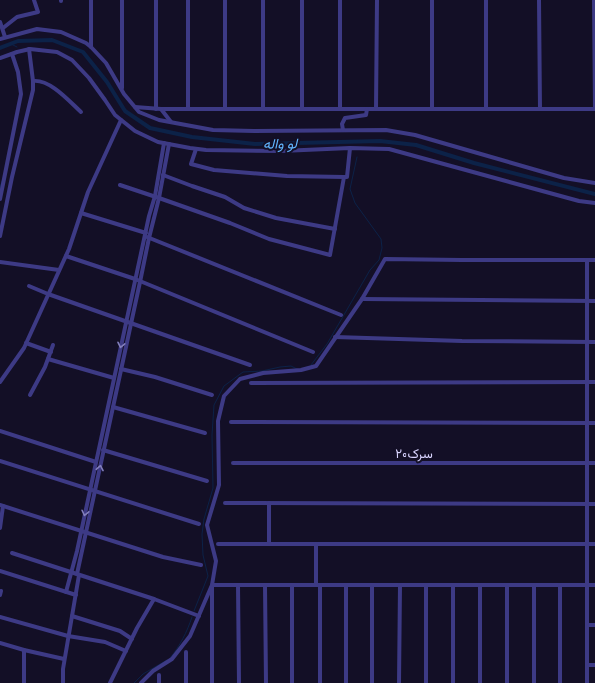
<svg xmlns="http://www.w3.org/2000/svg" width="595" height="683" viewBox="0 0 595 683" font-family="'Fira Sans Condensed',Vazirmatn,sans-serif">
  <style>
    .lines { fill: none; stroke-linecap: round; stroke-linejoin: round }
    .stream { stroke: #0c2248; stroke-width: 1 }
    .canal { stroke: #0c2248; stroke-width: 4 }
    .minor { stroke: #3d3a85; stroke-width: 4 }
    .oneway { stroke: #837fbc }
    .labels { text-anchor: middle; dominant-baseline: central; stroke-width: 4; stroke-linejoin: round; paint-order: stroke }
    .street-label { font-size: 13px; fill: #d9d4ff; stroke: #130f26 }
    .water-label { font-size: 14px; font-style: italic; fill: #62b6ff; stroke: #130f26 }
  </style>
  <rect width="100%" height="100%" fill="#130f26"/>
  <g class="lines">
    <g class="stream">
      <path d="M11,44L17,47"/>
      <path d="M0,188L2,181"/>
      <path d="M311,365L327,344L370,270L379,260L382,248L381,239L355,203L350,189L357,157"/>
      <path d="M194,611L208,576L203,555L202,534L204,519L213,488L212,435L214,405L224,386L243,372L262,371L280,367L291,366L297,369"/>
      <path d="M170,658C180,646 187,632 192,617"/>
      <path d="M134,683L143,674L167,660"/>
    </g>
    <path class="canal" d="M0,48L18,41L52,40L83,52L107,82L125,111L150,128L192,137L255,144L380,141L416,145L474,163L595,194"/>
    <g class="minor">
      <path d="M61,0V1"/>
      <path d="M91,0V47"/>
      <path d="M156,0V109"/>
      <path d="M188,0V109"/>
      <path d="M225,0V109"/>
      <path d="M263,0V109"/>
      <path d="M302,0V109"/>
      <path d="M340,0V109"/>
      <path d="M432,0V109"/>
      <path d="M486,0V109"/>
      <path d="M539,0L540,109"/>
      <path d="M594,0L595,109"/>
      <path d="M0,22L5,37"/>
      <path d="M3,28L17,17L38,12L34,0"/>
      <path d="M0,39L37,29L61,32L86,43L91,47L106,63L124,94L139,112L159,120L213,130L254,131L386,130L415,135L564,178L595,183"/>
      <path d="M0,58L17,52L30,49L57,52L72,60L89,78L105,100L115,115L135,131L158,142L190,148L206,150L281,151L350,148L389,149L579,201L595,203"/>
      <path d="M33,81C50,79 69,101 81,112"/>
      <path d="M122,88V0"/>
      <path d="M135,107L161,109H595"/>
      <path d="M161,109L171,122"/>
      <path d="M376,109L377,0"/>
      <path d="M343,130L342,124L345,118L366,115L367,109"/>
      <path d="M196,149L191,164L214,170L287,176L344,177"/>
      <path d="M163,175L192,186L225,197L244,208L276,218L335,229"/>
      <path d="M120,185L159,198L230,223L269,239L330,255L344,177H347L350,148"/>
      <path d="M0,199L21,94L18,72L12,54"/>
      <path d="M81,213L146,233"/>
      <path d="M0,236L12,177L33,90V81L29,49"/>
      <path d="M147,237L341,315"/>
      <path d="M66,256L135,279L313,352"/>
      <path d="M0,262L59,270"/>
      <path d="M29,286L48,294L250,365"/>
      <path d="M362,299L595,301"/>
      <path d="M335,337L462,341L595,342"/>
      <path d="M26,343L51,352"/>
      <path d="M48,359L114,378"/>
      <path d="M121,369L155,377L212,395"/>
      <path d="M0,382L24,348L69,249L88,192L121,120"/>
      <path d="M251,383L595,382"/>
      <path d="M30,395L45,367L53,345"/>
      <path d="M113,407L205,433"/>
      <path d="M231,422L595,423"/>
      <path d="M0,431L96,462"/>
      <path d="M103,450L207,481"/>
      <path d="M0,461L199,524"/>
      <path d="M233,463H595"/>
      <path d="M225,503L595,504"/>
      <path d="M269,503V544"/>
      <path d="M0,505L163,557L201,565"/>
      <path d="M0,528L3,506"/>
      <path d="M218,544H595"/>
      <path d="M12,553L154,599L199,616"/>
      <path d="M0,571L76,595"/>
      <path d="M77,574L140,282L149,238L159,198L169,144"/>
      <path d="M238,585L239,683"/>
      <path d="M265,585L266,683"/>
      <path d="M292,585V683"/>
      <path d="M316,585V544"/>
      <path d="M346,585V683"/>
      <path d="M372,585V683"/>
      <path d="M453,585V683"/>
      <path d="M480,585V683"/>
      <path d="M66,592L77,551L149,216L155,196L164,143"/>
      <path d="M0,595L1,591"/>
      <path d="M72,616L120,631L132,639"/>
      <path d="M0,617L68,636L105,642L126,651"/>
      <path d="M587,625H595"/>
      <path d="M0,643L24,650L64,659"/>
      <path d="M24,650V683"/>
      <path d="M587,665H595"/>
      <path d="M63,683V669L79,575"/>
      <path d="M110,683L137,628L154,599"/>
      <path d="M141,683L153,671L172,659L190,636L212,585L216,561L207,525L219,485L218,421L224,396L240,379L263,373L301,370L316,366L362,299L385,259L462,260H595"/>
      <path d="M159,683V675"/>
      <path d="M186,683V652"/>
      <path d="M212,683V585H595"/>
      <path d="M320,683V585"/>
      <path d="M399,683L400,585"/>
      <path d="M426,683V585"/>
      <path d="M507,683V585"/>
      <path d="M534,683V585"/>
      <path d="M560,683V585"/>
      <path d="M587,683V260"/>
    </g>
  </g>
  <defs><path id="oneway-chevron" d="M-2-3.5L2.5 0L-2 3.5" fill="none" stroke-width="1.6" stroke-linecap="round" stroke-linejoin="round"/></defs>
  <g class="oneway">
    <use href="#oneway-chevron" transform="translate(121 345) rotate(102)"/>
    <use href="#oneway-chevron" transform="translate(100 468) rotate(-79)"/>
    <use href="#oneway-chevron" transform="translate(85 513) rotate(103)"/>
  </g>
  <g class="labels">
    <g class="street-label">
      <text x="414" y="453">سرک۲۰</text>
    </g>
    <g class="water-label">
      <text transform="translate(280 144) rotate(-1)">لو واله</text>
    </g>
  </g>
</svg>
